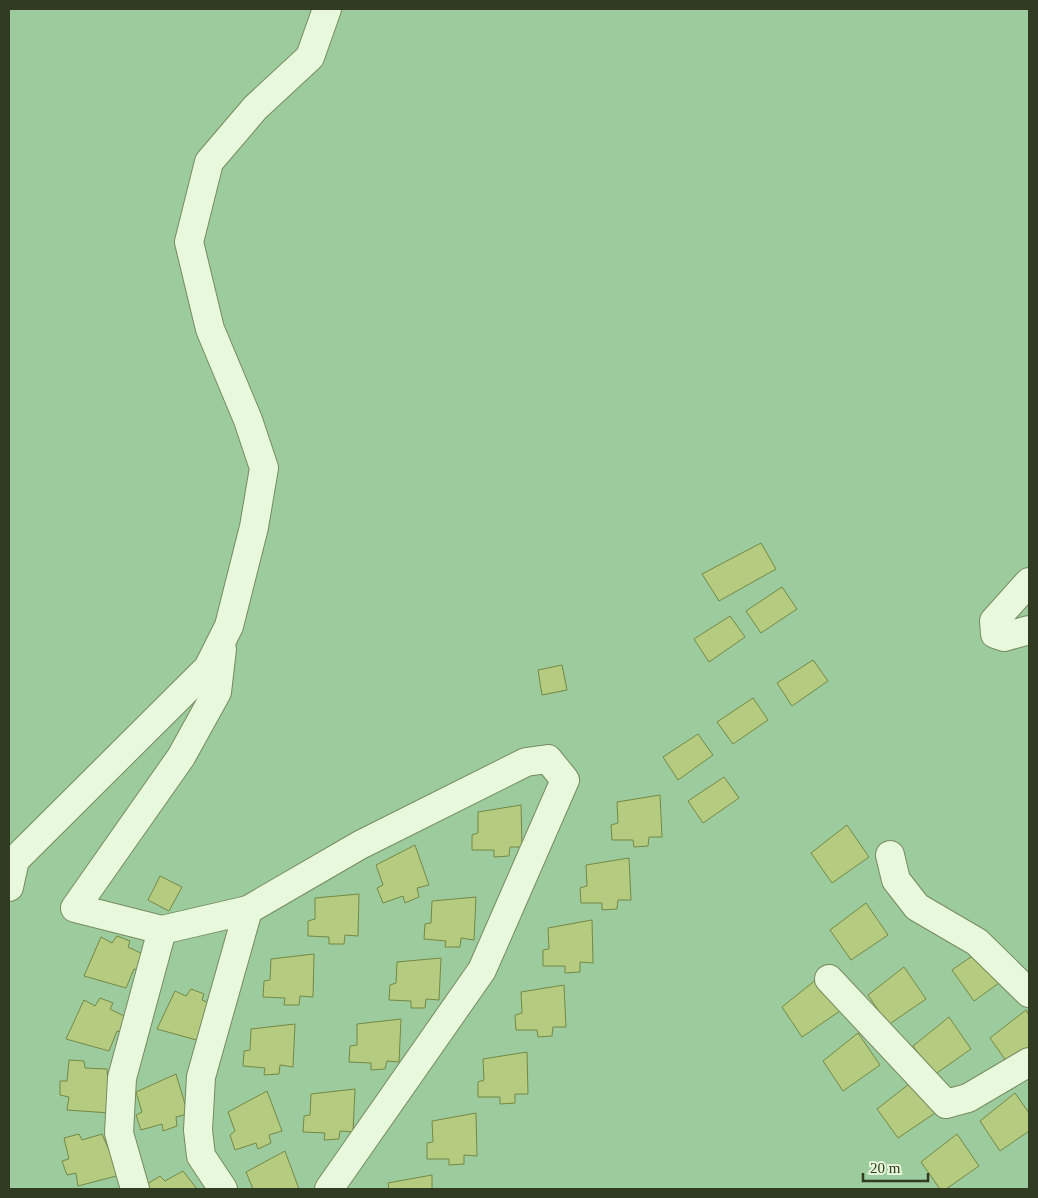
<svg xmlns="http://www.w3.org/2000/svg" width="1038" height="1198" viewBox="0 0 1038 1198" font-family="Georgia,serif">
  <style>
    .green { fill: #9ccc9d }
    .building { fill: #b4cb80; stroke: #758844 }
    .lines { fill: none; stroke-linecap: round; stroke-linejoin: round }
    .minor-casing { stroke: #778a5e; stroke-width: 30 }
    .minor { stroke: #e8f8dc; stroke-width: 28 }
  </style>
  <rect width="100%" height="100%" fill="#d8eec9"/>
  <rect class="green" x="9" y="9" width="1020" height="1180"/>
  <g class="building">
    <path d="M761,543L776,569L719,601L702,574Z"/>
    <path d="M782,587L797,609L761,633L746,611Z"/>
    <path d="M730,616L745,637L709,662L694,639Z"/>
    <path d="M813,660L828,681L792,706L777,683Z"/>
    <path d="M562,665L567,690L542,695L538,670Z"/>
    <path d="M753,698L768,720L733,744L717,722Z"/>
    <path d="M698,734L713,755L678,780L663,757Z"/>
    <path d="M724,777L739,798L703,823L688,801Z"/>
    <path d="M660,795L662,837H649L648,846L634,847L633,840H612L611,825L618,823L617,802Z"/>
    <path d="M521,805L522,847H510L509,856L494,857V850H472V835L478,833V812Z"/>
    <path d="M847,825L869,857L832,883L811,853Z"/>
    <path d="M415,845L429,885L417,888L419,897L405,903L403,896L383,903L377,888L383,885L376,865Z"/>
    <path d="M629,858L631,900H618L617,909L602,910V903H581L580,888L587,886L586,865Z"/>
    <path d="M160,876L182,887L169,911L148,900Z"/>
    <path d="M359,894L358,936L345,935L344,944H329V937L308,936V921L315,919V898Z"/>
    <path d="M476,897L474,940L461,938L460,947H445L446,941L424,939L425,924L431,923L432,901Z"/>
    <path d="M866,903L888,935L851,960L830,930Z"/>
    <path d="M592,920L593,963L580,962V972L565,973V966H543V950L549,949L548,928Z"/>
    <path d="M117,936L130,941L128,947L147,956L141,970L134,969L126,988L84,976L101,937L112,943Z"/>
    <path d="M978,952L999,983L974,1001L952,970Z"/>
    <path d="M314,954L313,997L300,996L299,1005H284L285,998L263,997L264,981L270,980L271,959Z"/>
    <path d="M441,958L439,1000L426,999L425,1008H411V1001L389,1000L390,985L396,983L397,962Z"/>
    <path d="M904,967L926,999L888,1025L868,995Z"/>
    <path d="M817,979L840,1011L802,1037L782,1007Z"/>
    <path d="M564,985L566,1027H553L552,1036L538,1037L537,1030H516L515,1015L522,1013L521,992Z"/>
    <path d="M191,989L204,994L202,1000L221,1009L200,1041L157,1029L175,991L186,996Z"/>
    <path d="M100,998L113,1003L110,1009L130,1019L124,1033L117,1031L109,1051L66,1039L84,1000L95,1006Z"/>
    <path d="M1026,1010L1029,1015V1056L1011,1068L990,1038Z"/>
    <path d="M949,1017L971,1049L934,1075L913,1046Z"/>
    <path d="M401,1019L399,1062L387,1061L385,1069L371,1070V1063L349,1062L350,1046L357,1045V1024Z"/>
    <path d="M295,1024L293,1067L280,1065L279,1074L264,1075L265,1068L243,1066L244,1051L250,1050L251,1029Z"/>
    <path d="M858,1033L880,1065L843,1091L823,1061Z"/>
    <path d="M527,1052L528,1094H515V1103L500,1104V1097H478V1082L484,1080L483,1059Z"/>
    <path d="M69,1060L84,1061L85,1068L107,1069L110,1113L67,1110L69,1097L60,1095V1081H67Z"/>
    <path d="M176,1074L188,1114L176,1117L177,1126L163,1131L162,1124L141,1130L136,1115L142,1112L136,1092Z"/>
    <path d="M913,1081L935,1113L898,1138L877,1109Z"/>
    <path d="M355,1089L353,1132L340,1131L339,1139L324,1140L325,1133L303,1132L304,1116L310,1115L311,1094Z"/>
    <path d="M267,1091L282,1131L269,1135L271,1143L258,1149L256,1143L235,1150L230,1135L235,1131L228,1112Z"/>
    <path d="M1015,1093L1029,1113V1131L1000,1151L980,1121Z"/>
    <path d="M476,1113L477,1156L464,1155V1164L449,1165V1159H427V1143L433,1142L432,1121Z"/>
    <path d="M79,1134L82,1140L102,1134L120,1175L78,1186L76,1173L67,1175L62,1161L69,1159L64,1138Z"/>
    <path d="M957,1134L979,1166L946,1189H940L921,1162Z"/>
    <path d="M285,1151L299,1189H253L246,1172Z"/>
    <path d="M183,1171L197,1189H149L147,1184L160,1176L165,1181Z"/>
    <path d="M432,1175V1189H389L388,1183Z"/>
  </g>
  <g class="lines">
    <g class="minor-casing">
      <g id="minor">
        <path d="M1029,582L994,621L995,634L1004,637L1029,630"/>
        <path d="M222,649L217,692L181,757L75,908L162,930L248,910"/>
        <path d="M890,855L896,880L917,907L977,942L1029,993"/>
        <path d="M9,887L15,860L208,668L229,626L254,527L264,468L248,420L210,329L189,242L209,162L255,108L310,57L327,9"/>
        <path d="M829,979L946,1104L968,1098L1029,1062"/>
        <path d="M135,1189L119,1133L122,1078L162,930"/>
        <path d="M223,1189L201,1156L198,1130L201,1077L248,910L360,845L526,762L548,759L565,780L482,970L329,1189"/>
      </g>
    </g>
    <use href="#minor" class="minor"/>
  </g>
  <rect width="1038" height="1198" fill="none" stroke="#313b21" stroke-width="20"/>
  <path d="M863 1173v8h65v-8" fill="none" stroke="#313b21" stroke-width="2.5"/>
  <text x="870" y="1173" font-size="15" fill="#313b21" stroke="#e4f5d8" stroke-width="4" paint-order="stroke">20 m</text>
</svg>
